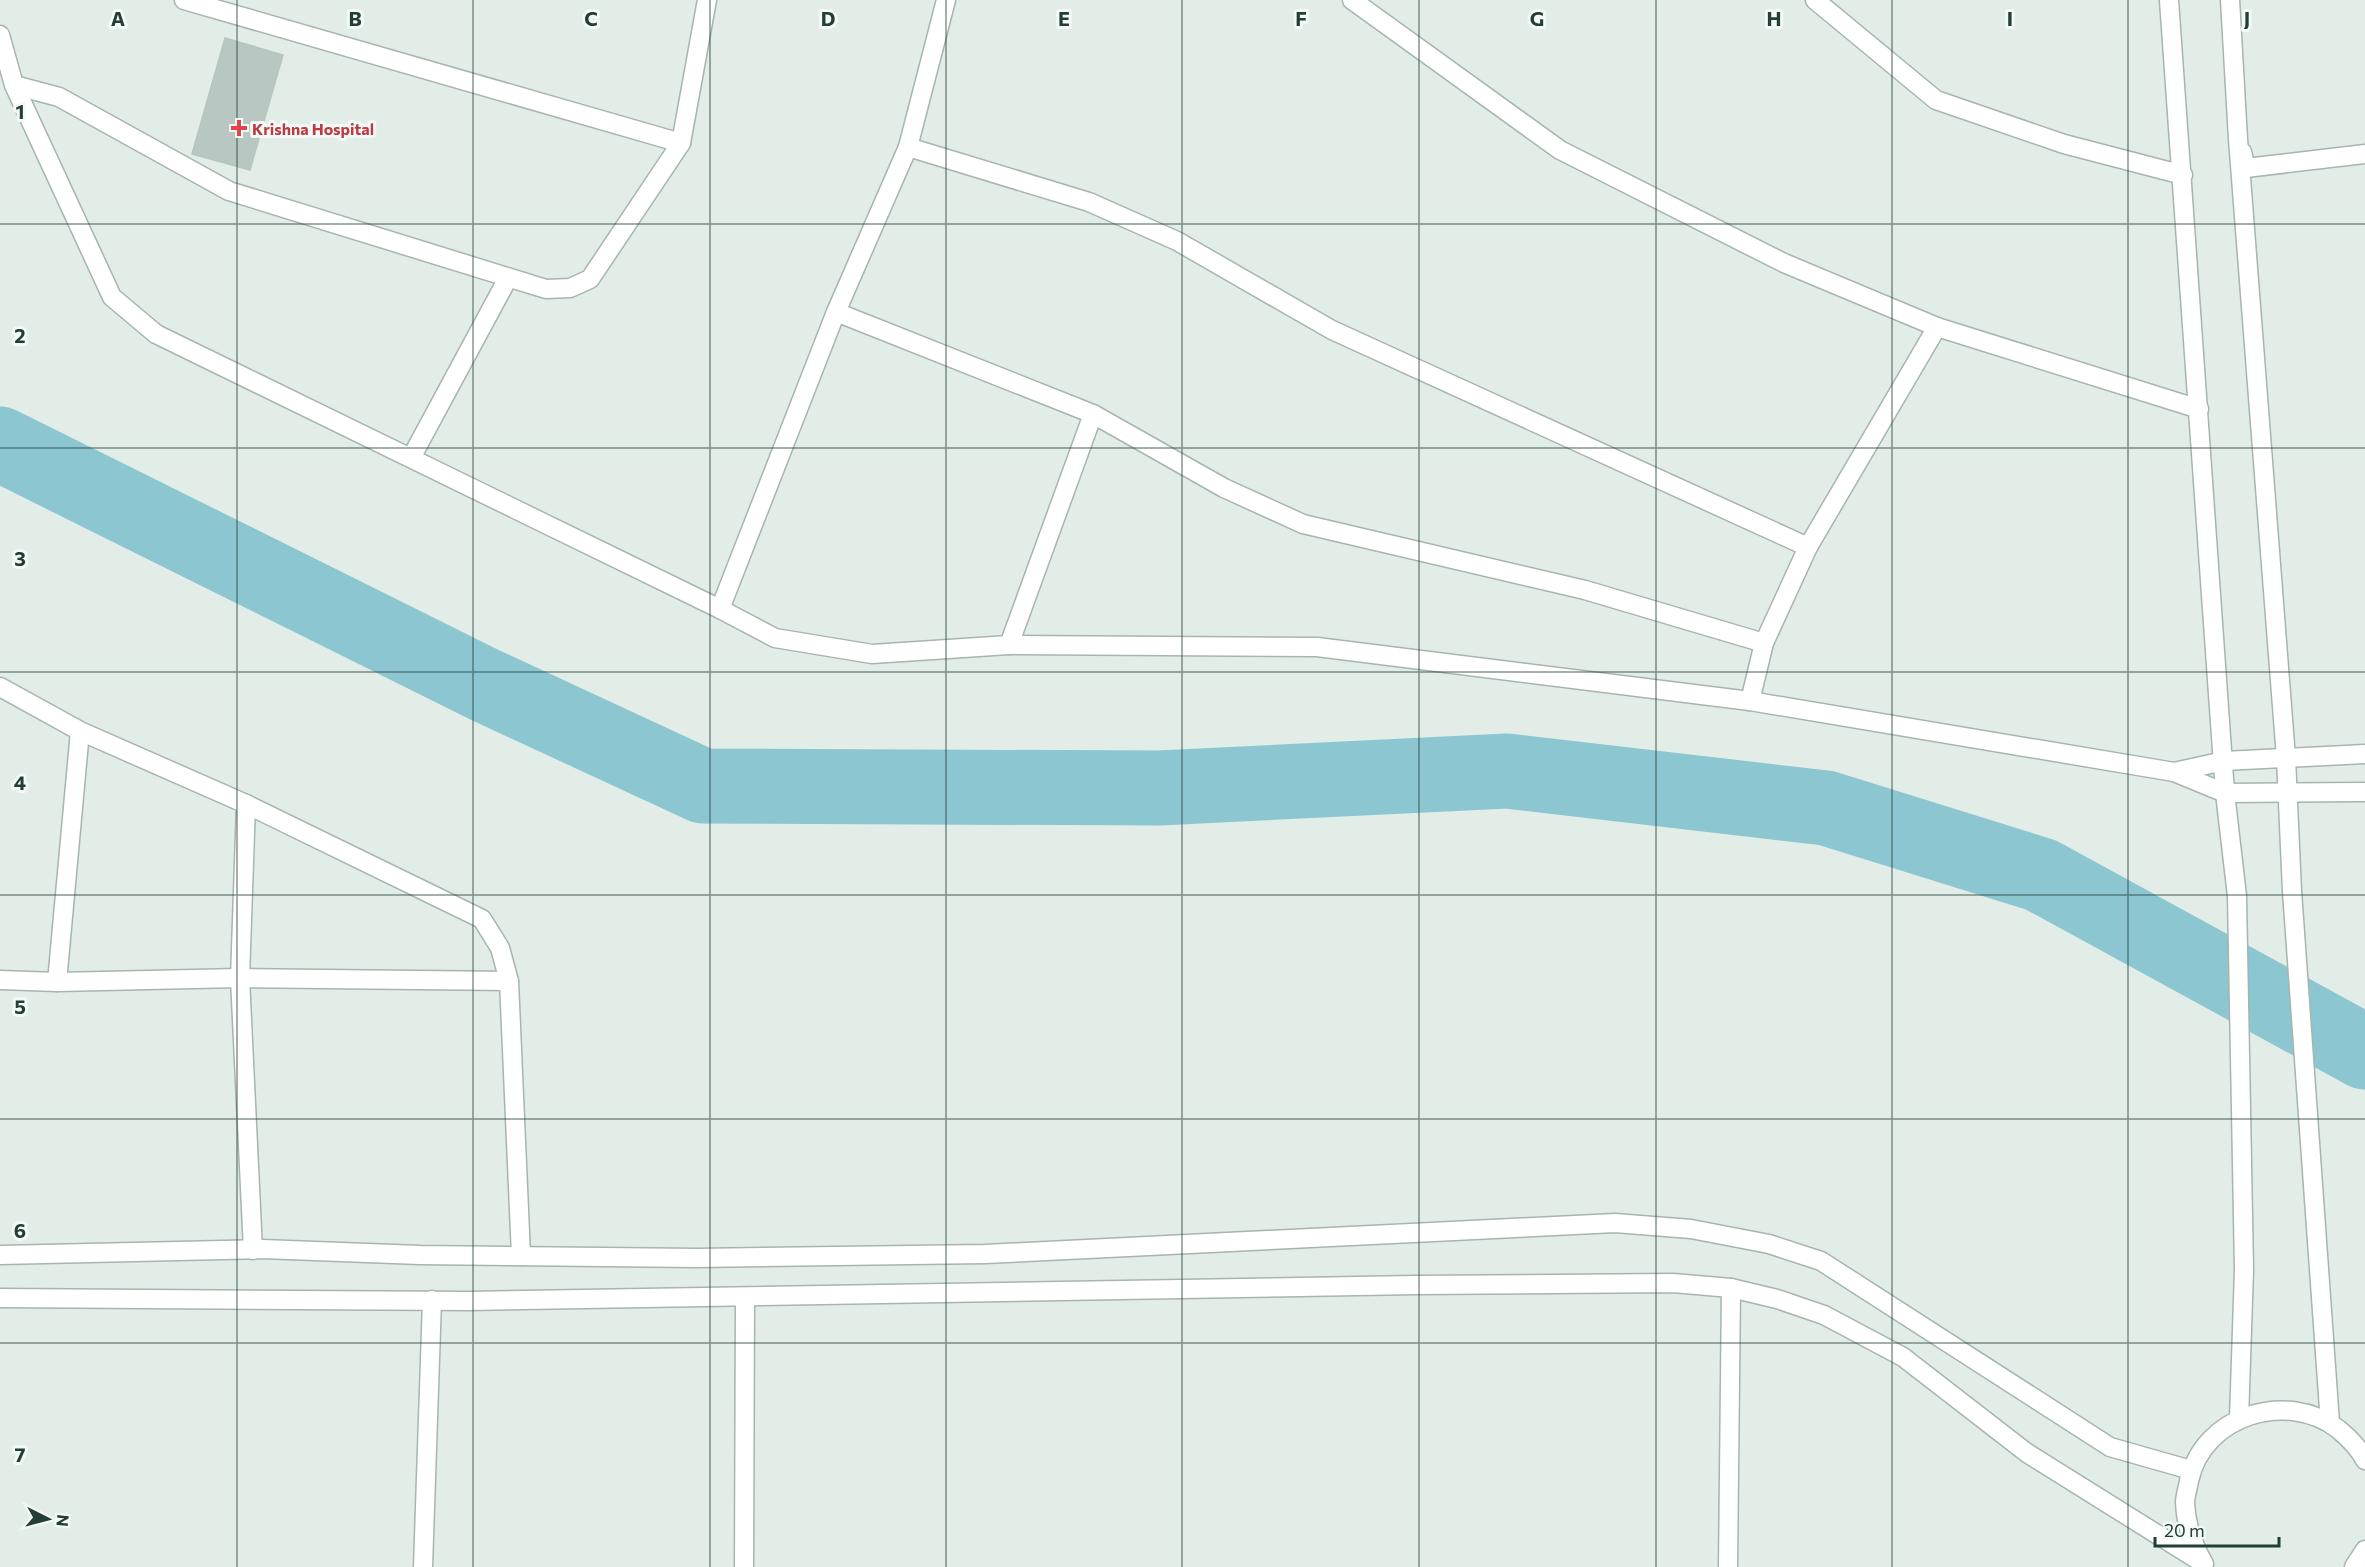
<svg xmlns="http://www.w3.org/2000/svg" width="2365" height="1567" viewBox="0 0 2365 1567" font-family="Commissioner,sans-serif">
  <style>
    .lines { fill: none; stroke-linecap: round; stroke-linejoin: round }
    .river { stroke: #8cc6d1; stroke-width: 75 }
    .building { fill: #b8c7c1; stroke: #b5c6bf; stroke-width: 1.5 }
    .minor-casing { stroke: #a6b5af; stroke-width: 21 }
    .minor { stroke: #fff; stroke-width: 18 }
    .grid { fill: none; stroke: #233e36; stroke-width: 1.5; stroke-opacity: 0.55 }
    .health-dot { fill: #e0444e; stroke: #f3f9f6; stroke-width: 2 }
    .labels { text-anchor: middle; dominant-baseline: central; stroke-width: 6; stroke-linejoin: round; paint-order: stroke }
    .health-label { font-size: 16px; font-weight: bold; fill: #be3a42; stroke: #f3f9f6; text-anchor: start }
    .grid-label { font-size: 20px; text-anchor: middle; font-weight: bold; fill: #233e36; stroke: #f3f9f6; stroke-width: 6; stroke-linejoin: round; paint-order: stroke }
  </style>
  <rect width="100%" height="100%" fill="#e3ede8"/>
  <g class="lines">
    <path class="river" d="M0,444L485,685L703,786L1159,788L1507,771L1826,808L2041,875L2365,1052"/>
  </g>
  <path class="building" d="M225,38L283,55L250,170L192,154Z"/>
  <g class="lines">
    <g class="minor-casing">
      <g id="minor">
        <path d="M184,0L681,143"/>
        <path d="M1352,0L1560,150L1784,263L1937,327L2199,409"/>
        <path d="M1815,0L1936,100L2064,144L2183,175"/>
        <path d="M2169,0L2225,793L2237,896L2244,1270L2239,1419"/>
        <path d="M2230,0L2238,139L2286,758L2292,891L2330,1423"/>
        <path d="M0,35L14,85L112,297L156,334L720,609L775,638L872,654L1009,645L1317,647L1750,701L2174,772L2225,793L2365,792"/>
        <path d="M14,85L59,97L229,191L546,289L570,288L590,279L681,143L707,0"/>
        <path d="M908,147L1089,202L1177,241L1332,330L1808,547"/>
        <path d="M2242,152L2246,168L2365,154"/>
        <path d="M836,312L1093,414L1224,488L1303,524L1585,590L1764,643"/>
        <path d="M411,458L508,278"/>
        <path d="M720,609L836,312L908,147L946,0"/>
        <path d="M1009,645L1093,414"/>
        <path d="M0,687L80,731L246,804L482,919L500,948L509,981L521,1256"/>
        <path d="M1750,701L1764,643L1808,547L1937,327"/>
        <path d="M2174,772L2224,761L2365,754"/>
        <path d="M246,804L240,978L253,1250"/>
        <path d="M0,980L57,982L240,978L509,981"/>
        <path d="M57,982L80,731"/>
        <path d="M0,1255L262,1249L420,1255L697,1258L985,1254L1615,1223L1691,1229L1769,1244L1821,1261L2110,1447L2191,1470"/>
        <path d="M0,1298L468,1301L1416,1285L1673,1283L1731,1288L1777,1299L1824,1315L1903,1357L2027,1453L2203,1563"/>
        <path d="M2204,1564C2193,1545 2186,1525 2185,1503C2185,1496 2188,1488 2189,1481C2203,1415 2287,1390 2338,1429C2349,1438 2359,1448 2365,1460"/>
        <path d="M423,1567L432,1300"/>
        <path d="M744,1567L745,1297"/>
        <path d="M1728,1567L1731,1288"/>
        <path d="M2354,1567L2365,1550"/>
      </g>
    </g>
    <use href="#minor" class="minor"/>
  </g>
  <path class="grid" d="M237,0V1567M473,0V1567M710,0V1567M946,0V1567M1182,0V1567M1419,0V1567M1656,0V1567M1892,0V1567M2128,0V1567M0,224H2365M0,448H2365M0,672H2365M0,895H2365M0,1119H2365M0,1343H2365"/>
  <path class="health-dot" d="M236 119h6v6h6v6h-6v6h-6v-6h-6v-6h6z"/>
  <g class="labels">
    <g class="health-label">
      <text x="252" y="128">Krishna Hospital</text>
    </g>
  </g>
  <g class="grid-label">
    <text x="118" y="26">A</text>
    <text x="355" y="26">B</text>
    <text x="591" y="26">C</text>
    <text x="828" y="26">D</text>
    <text x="1064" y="26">E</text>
    <text x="1301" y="26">F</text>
    <text x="1537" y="26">G</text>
    <text x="1774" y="26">H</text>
    <text x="2010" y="26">I</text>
    <text x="2247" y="26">J</text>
    <text x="20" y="119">1</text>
    <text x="20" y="343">2</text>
    <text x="20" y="566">3</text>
    <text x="20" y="790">4</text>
    <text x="20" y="1014">5</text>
    <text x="20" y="1238">6</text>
    <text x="20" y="1462">7</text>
  </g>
  <g transform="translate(48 1519) rotate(96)" stroke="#f3f9f6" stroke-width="4.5" paint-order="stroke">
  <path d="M0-4.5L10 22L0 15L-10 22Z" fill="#233e36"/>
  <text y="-9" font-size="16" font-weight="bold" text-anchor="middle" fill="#233e36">N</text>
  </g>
  <path d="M2155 1537v9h124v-9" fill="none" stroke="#233e36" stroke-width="3"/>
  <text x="2164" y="1537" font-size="18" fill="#233e36" stroke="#f3f9f6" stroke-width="4.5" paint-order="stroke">20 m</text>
</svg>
